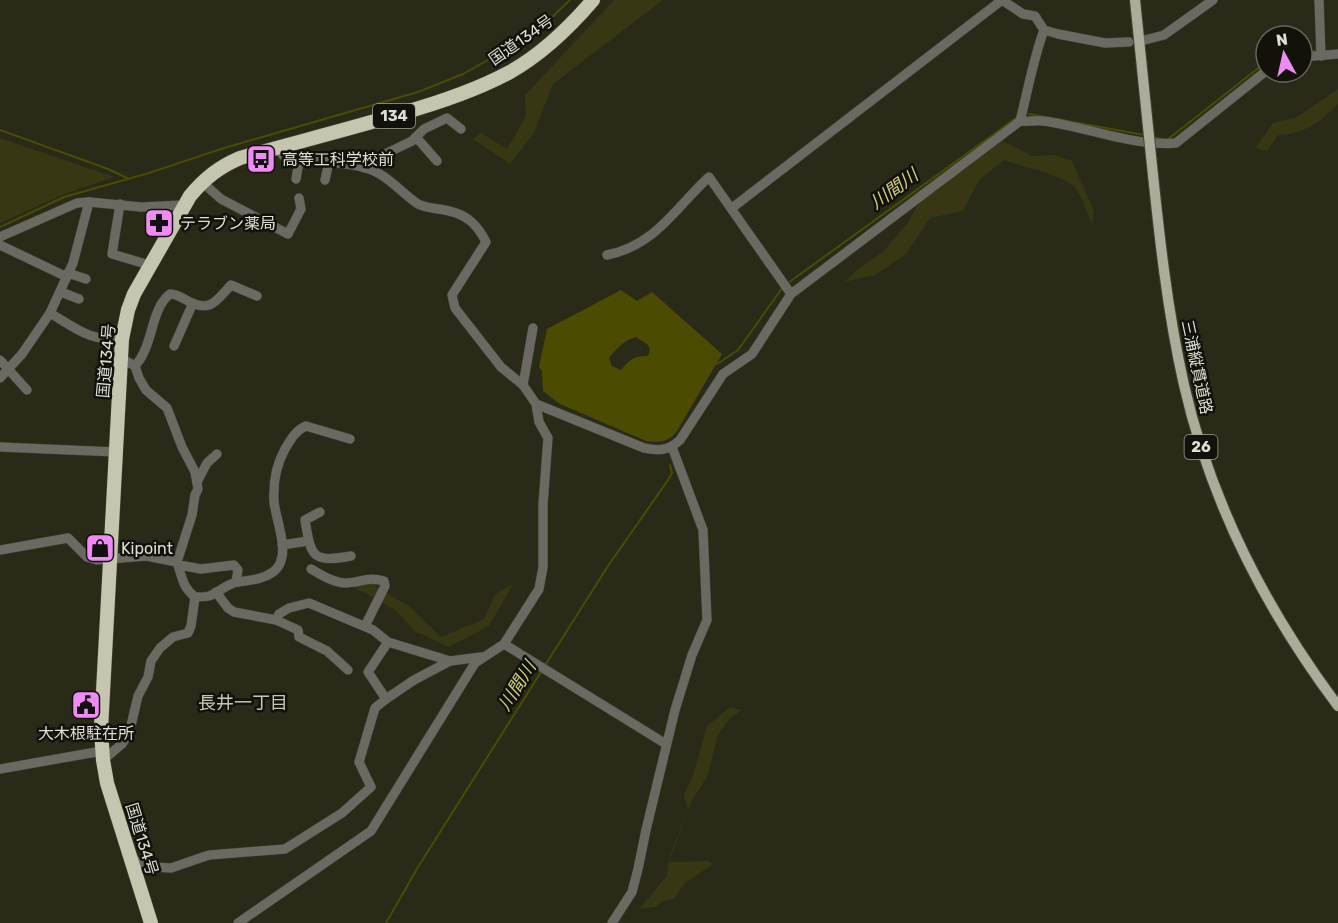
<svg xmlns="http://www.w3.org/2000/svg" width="1338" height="923" viewBox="0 0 1338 923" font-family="Rubik,'Noto Sans JP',sans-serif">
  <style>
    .green { fill: #373714 }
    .water { fill: #4c4b02; fill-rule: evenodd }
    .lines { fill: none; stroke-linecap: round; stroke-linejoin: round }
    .stream { stroke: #4c4b02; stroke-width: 2 }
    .minor-casing { stroke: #474737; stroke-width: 10 }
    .major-casing { stroke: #474737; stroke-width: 12 }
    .highway-casing { stroke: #474737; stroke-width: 15 }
    .minor { stroke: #6a6a62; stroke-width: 9 }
    .major { stroke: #abac9a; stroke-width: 10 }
    .highway { stroke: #c5c5b0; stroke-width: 14 }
    .major-bridge-casing { stroke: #474737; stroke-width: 12; stroke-linecap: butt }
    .major-bridge { stroke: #abac9a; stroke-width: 10 }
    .labels { text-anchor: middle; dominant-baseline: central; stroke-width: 5; stroke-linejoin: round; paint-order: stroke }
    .shield { fill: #12120b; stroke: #a1a298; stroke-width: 1.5 }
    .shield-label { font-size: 15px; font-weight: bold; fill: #dedfd4 }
    .street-label { font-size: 16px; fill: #dedfd4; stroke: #12120b }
    .poi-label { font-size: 16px; fill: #dedfd4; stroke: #12120b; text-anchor: start }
    .water-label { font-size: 18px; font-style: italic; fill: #d1d175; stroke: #12120b }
    .neighbourhood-label { font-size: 18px; fill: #c6c7b1; stroke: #12120b }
  </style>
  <rect width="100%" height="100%" fill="#2a2a19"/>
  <g class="green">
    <path d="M614,0H663L553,84L534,133L510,164L473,139L481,133L507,149L526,116L525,95Z"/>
    <path d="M1338,89V104C1322,121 1303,135 1278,135L1267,151L1255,148L1273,123L1297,117Z"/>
    <path d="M0,138L114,177L67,193L0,223Z"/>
    <path d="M1001,140L1032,156L1055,155L1072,161L1094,211L1092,224L1098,237C1091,224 1084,202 1077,190C1067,175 1022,167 1004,160L979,180L963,211L930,218L906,254L875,275L844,282L858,269L884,251L909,221L920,201L951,179L980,151Z"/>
    <path d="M373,581L376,587L409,606L441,637L484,619L495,594L513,584L489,626L449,647L416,632L394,609L350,585Z"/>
    <path d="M730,707L742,710L730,718L718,735L707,777L692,800L669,862L708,861L713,864L684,884L674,899L663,901L656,907L639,909L667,876L669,858L688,810L684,795L693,776L707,726Z"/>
  </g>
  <path class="water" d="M621,290L637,301L652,292L722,354L677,431C669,442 659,443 646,441L560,404L543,391L542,371L539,367L547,329ZM636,337L648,345L650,350L648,356C634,356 630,359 621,370L612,366L609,358C616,349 624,340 636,337Z"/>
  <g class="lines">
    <g class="stream">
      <path d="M1302,52L1317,51"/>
      <path d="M1029,114L1144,135"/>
      <path d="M0,130L108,169L127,178"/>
      <path d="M1152,137L1167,140L1266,62"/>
      <path d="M0,227L64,197L149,173L224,148L418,92L463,74L517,44L553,16L570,0"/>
      <path d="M788,283L1016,118"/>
      <path d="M717,364L738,350L783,287"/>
      <path d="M544,667L608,566L668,480L672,473L670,465"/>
      <path d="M386,923L418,867L541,672"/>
    </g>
    <g class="minor-casing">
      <g id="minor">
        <path d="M1319,0L1321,56"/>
        <path d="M1145,40L1164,35L1213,0"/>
        <path d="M1302,57L1338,54"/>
        <path d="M1020,121C1028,122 1035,120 1043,121C1084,126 1134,147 1176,143L1266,71"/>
        <path d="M416,137L437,161"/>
        <path d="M278,147C290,174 305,157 329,162C344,164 364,165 378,173C393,181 404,195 418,204C428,209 439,208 449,211C468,215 478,226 486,242L452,295L455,308L501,367L523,385"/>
        <path d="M365,168L387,153L412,141L424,129L447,118L461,129"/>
        <path d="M296,179L299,162"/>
        <path d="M325,180L329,162"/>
        <path d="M202,182L221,199L288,234L301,209L299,198"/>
        <path d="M89,202L73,263L50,313C77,329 89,341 122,339"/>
        <path d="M120,204L112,254L149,265"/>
        <path d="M732,208L1002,0L1023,14L1035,16L1044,30L1058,34L1105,43L1129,42"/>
        <path d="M0,237L77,203L89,202L141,207L183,205"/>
        <path d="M0,245L67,277"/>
        <path d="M607,255C656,245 675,208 709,177L791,294"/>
        <path d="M68,273L86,279"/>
        <path d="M61,292L79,299"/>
        <path d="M174,346L193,303"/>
        <path d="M0,360L27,390"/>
        <path d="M121,360L126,361L135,366L139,378L146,390L167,408L182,447L195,472L198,489L195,495L192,515L177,562"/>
        <path d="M135,366C138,362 141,359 143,354C153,336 153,307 170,294C177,294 182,298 188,301C211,313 216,301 231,285L257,296"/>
        <path d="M0,378L22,354L50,313"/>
        <path d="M536,404L644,448C659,451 668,451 680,440L723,374L752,354L791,294L1020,121C1028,90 1033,60 1044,30"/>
        <path d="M0,447L116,452"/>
        <path d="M197,482L207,463L217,454"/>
        <path d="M320,512L305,520C311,557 312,563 351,556"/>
        <path d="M282,545L308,541"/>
        <path d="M0,550L68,538L87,557L97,560L146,556L177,562C182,576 182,587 195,597C199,597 205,597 209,596C219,593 227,583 238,582C250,580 262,580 273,572C293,557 276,522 274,502C273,484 276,465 285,449C291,439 296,430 306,426L350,439"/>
        <path d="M179,565L201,569L234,565L238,570L236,582"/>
        <path d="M311,569C321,575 334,583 346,583C361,583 367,576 384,581L385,586L365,626"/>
        <path d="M216,592L228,608L234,612L276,620L298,630L299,637L327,651L348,670"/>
        <path d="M276,620L279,614L289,608L309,603L373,630L388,642L450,661"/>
        <path d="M504,644L666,744"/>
        <path d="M386,699L368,672L388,642"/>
        <path d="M103,760L122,744L129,734L138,696L148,677L151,661L160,648L173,637L188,633L191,626L195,597"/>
        <path d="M0,769L102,751"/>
        <path d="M130,859L153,867L171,868L209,855L285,849L342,813L371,787L359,762L375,708L386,699L414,680L450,661L481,657"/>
        <path d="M238,923L371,831L475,663L504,644L539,589L543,567V504L548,438L539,422L536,404L523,385L533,328"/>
        <path d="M612,923L632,892L638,869L646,830L675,710L692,655L707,620L703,530L672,447"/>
      </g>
    </g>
    <g class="major-casing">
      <g id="major">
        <path d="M1135,0L1147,117"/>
        <path d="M1151,156C1159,233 1167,310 1184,385C1211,503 1266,610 1338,706"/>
      </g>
    </g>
    <g class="highway-casing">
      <path id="highway" d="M151,923L107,783L103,760L101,729L122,339L128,310L134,294L190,196C205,178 219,167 240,158C293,143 346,130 399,114C438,103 475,91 510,72C542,54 569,28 593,0"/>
    </g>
    <use href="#minor" class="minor"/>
    <use href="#major" class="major"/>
    <use href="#highway" class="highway"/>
    <g class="major-bridge-casing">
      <path id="major-bridge" d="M1147,117L1151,156"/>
    </g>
    <use href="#major-bridge" class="major-bridge"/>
  </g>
  <defs>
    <g id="bus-square" transform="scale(1.5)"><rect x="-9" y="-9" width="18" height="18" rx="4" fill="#f08bf6" stroke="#12120b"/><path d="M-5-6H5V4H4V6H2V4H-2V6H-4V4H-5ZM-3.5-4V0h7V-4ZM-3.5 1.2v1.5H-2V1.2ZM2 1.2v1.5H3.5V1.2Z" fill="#111"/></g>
    <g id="pharmacy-square" transform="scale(1.5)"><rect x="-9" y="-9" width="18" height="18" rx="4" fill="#f08bf6" stroke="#12120b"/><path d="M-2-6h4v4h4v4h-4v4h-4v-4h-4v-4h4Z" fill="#111"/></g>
    <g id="shop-square" transform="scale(1.5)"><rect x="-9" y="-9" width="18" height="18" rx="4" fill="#f08bf6" stroke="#12120b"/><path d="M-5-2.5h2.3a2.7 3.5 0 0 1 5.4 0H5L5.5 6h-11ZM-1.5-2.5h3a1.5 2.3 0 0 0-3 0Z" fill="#111"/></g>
    <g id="civic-square" transform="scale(1.5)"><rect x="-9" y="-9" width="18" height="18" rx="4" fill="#f08bf6" stroke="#12120b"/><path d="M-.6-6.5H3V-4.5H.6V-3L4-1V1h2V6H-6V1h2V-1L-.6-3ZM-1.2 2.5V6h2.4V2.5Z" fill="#111"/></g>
  </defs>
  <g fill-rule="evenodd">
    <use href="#bus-square" x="261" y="159"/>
    <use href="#pharmacy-square" x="159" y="223"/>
    <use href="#shop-square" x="100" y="548"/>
    <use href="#civic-square" x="86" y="705"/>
  </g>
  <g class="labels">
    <g class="shield">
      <rect x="373" y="104" width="42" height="24" rx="4.5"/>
      <rect x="1184.5" y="435" width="33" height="24" rx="4.5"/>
    </g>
    <g class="shield-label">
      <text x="394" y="116">134</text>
      <text x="1201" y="447">26</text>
    </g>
    <g class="street-label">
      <text transform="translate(521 40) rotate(-35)">国道134号</text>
      <text transform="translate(106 361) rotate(-85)">国道134号</text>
      <text transform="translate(1197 367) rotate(78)">三浦縦貫道路</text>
      <text transform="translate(142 839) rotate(73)">国道134号</text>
    </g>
    <g class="poi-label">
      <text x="282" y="159">高等工科学校前</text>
      <text x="180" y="223">テラブン薬局</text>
      <text x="121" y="548">Kipoint</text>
      <text x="86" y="733" text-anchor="middle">大木根駐在所</text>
    </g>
    <g class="water-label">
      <text transform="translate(894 189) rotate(-36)">川間川</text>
      <text transform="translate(517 686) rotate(-58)">川間川</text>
    </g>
    <g class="neighbourhood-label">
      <text x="243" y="703">長井一丁目</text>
    </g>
  </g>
  <g transform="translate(1284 54) rotate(352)"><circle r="28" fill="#12120b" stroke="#64645b" stroke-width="1.5"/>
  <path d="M0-4.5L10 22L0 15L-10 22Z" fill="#f08bf6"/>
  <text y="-9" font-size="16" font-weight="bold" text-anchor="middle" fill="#dedfd4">N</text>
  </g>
</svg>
